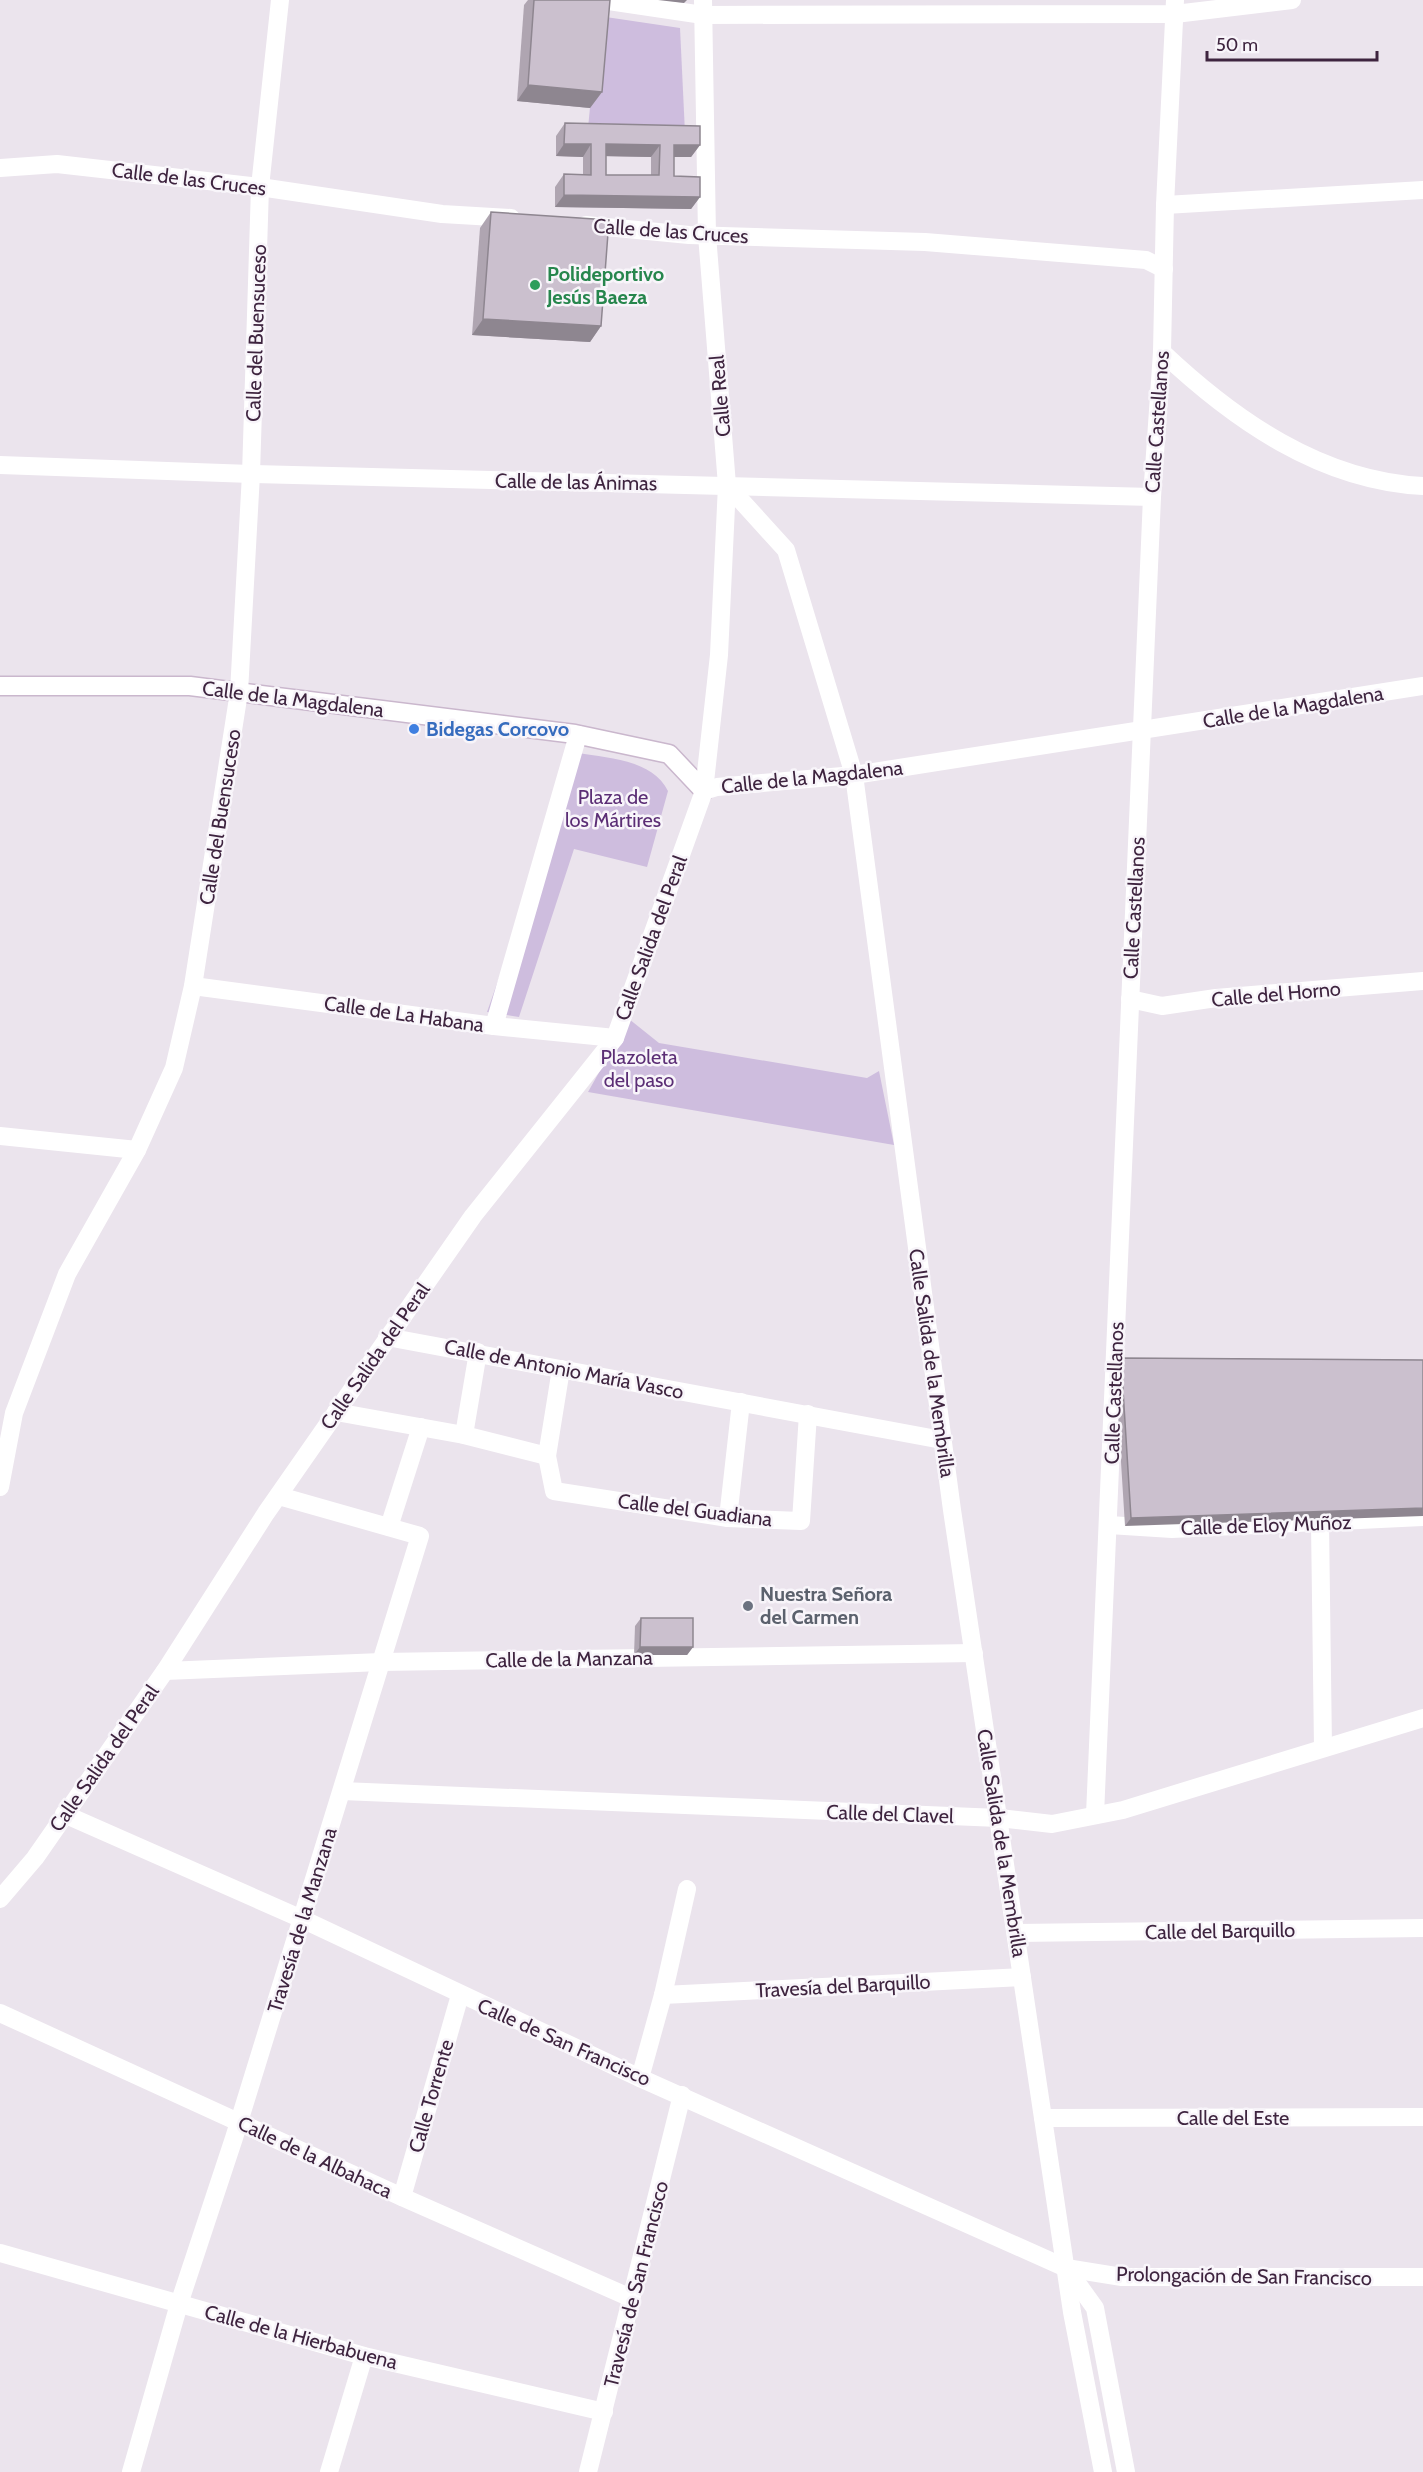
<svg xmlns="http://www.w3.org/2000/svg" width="1423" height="2472" viewBox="0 0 1423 2472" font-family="Cabin,sans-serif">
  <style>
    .green { fill: #cebdde }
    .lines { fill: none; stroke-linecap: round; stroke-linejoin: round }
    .secondary-casing { stroke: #cab7cd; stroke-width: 21 }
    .street { stroke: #fff; stroke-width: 18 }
    .secondary { stroke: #fff; stroke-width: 18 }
    .wall { fill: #afa5b1; fill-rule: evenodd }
    .shaded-wall { fill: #8e8690 }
    .building { fill: #cbc0ce; stroke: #8e8690; stroke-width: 1.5; fill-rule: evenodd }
    .leisure-dot { fill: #2e9e5b; stroke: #f8f5fa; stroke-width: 2 }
    .shop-dot { fill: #3f7fe0; stroke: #f8f5fa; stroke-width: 2 }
    .worship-dot { fill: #6b7280; stroke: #f8f5fa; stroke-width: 2 }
    .labels { text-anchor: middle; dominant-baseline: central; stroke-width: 5; stroke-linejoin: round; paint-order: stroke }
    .street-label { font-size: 20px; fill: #3e243f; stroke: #f8f5fa }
    .leisure-label { font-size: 20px; font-weight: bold; fill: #27864d; stroke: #f8f5fa; text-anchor: start }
    .shop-label { font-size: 20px; font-weight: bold; fill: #366cbe; stroke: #f8f5fa; text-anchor: start }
    .park-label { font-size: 20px; fill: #5b2e75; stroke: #f8f5fa }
    .worship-label { font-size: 20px; font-weight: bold; fill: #5b616d; stroke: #f8f5fa; text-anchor: start }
  </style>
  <rect width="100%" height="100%" fill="#ebe4ed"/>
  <g class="green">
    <path d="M599,16L680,28L685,133L588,128Z"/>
    <path d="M578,753C609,758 653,760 668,791L647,867L574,849L519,1017L487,1012Z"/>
    <path d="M629,1019L659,1043L867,1078L879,1071L894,1145L588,1092Z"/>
  </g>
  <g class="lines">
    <g class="secondary-casing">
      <path id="secondary" d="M0,686H190L575,734L669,754L704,791"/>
    </g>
    <g class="street">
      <path d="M602,0L703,15L1175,14L1292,0"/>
      <path d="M0,168L57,164L260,187L442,214L511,218"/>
      <path d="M1165,205L1423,190"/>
      <path d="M586,225L689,235L925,242L1146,260L1164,269"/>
      <path d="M1162,352C1234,420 1321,481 1423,486"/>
      <path d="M0,465L251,474L1152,497"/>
      <path d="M727,485L786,550L854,775L952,1510L1072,2312L1103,2472"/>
      <path d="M704,791L717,787L854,775L1423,686"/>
      <path d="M193,986L494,1026L615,1038"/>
      <path d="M1130,999L1162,1006L1216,998L1423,981"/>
      <path d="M494,1026L578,735"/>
      <path d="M0,1136L137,1150"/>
      <path d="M387,1337L942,1440"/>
      <path d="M336,1412L464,1435L547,1456L561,1369"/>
      <path d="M464,1435L478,1352"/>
      <path d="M547,1456L554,1491L728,1518L801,1521L808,1414"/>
      <path d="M0,1487L14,1413L67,1274L137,1150L174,1068L193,986L239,692L251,474L260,187L280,0"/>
      <path d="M728,1518L741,1402"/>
      <path d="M1320,1523L1323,1748"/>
      <path d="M1109,1525L1172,1529L1423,1517"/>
      <path d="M389,1527L421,1427"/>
      <path d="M165,1671L381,1662L974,1653"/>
      <path d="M342,1791L999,1818L1052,1824L1123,1810L1423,1718"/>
      <path d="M64,1814L302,1919L640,2078L1066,2268L1122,2277H1423"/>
      <path d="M1095,1815L1152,497L1162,352L1165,205L1175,0"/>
      <path d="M0,1899L35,1858L165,1671L266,1513L473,1216L615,1038L704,791L719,655L727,485L707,235L703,0"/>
      <path d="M1017,1933L1423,1928"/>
      <path d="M663,1995L1022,1977"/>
      <path d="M0,2013L402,2197L631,2298"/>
      <path d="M640,2078L663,1995L687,1889"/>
      <path d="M1043,2118L1423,2117"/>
      <path d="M402,2197L460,1995"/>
      <path d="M0,2253L364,2356L604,2412"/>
      <path d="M1067,2269L1095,2308L1126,2472"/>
      <path d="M131,2472L179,2304L234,2138L420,1536L279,1496"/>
      <path d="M329,2472L364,2356"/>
      <path d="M588,2472L682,2095"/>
    </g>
    <use href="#secondary" class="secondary"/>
  </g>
  <g class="wall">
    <path d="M528,0H610L602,92L590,108L517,101L524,5Z"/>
    <path d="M565,123L700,145L691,157H674V176L700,197L691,209L555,207V187L564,174L583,175V157L556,156V136ZM606,156L651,157V175H606Z"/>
    <path d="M491,212L601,326L590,342L472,335L480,228Z"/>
    <path d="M1121,1358L1423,1360L1125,1526L1115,1366Z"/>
    <path d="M641,1618L693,1647L687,1655H634L635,1626Z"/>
  </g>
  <g class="shaded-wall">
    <path d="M658,0H687L684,3Z"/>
    <path d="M528,85L602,92L590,108L517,101Z"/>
    <path d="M564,144H591L583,157L556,156Z"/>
    <path d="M606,144L660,145L651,157L598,156Z"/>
    <path d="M674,145H700L691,157H666Z"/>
    <path d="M564,195L700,197L691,209L555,207Z"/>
    <path d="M483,319L601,326L590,342L472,335Z"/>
    <path d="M1423,1508V1516L1125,1526L1131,1518Z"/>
    <path d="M640,1647H693L687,1655H634Z"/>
  </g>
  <g class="building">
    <path d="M534,0H610L602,92L528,85Z"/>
    <path d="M565,123L700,126V145H674V176L700,177V197L564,195V174L591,175V144H564ZM606,144L660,145L659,175H606Z"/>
    <path d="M491,212L609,220L601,326L483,319Z"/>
    <path d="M1121,1358L1423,1360V1508L1131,1518Z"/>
    <path d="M641,1618H693V1647H640Z"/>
  </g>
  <circle class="leisure-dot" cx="535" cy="285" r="6"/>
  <circle class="shop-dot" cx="414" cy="729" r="6"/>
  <circle class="worship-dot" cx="748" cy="1606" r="6"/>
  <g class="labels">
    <g class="street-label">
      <text transform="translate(189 179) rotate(7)">Calle de las Cruces</text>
      <text transform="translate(671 231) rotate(4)">Calle de las Cruces</text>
      <text transform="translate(256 333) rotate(-88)">Calle del Buensuceso</text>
      <text transform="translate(720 396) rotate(-95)">Calle Real</text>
      <text transform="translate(1157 422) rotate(-86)">Calle Castellanos</text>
      <text transform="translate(576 482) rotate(1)">Calle de las Ánimas</text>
      <text transform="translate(293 699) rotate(7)">Calle de la Magdalena</text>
      <text transform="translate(1293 707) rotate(-9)">Calle de la Magdalena</text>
      <text transform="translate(812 777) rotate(-6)">Calle de la Magdalena</text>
      <text transform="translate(220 817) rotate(-81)">Calle del Buensuceso</text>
      <text transform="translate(1134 908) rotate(-87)">Calle Castellanos</text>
      <text transform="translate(651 938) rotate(-70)">Calle Salida del Peral</text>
      <text transform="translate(1276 994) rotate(-5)">Calle del Horno</text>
      <text transform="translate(404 1014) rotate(8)">Calle de La Habana</text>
      <text transform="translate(375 1356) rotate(-55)">Calle Salida del Peral</text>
      <text transform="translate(932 1363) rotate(82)">Calle Salida de la Membrilla</text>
      <text transform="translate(564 1369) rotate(11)">Calle de Antonio María Vasco</text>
      <text transform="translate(1114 1393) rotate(-88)">Calle Castellanos</text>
      <text transform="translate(695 1510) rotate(7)">Calle del Guadiana</text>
      <text transform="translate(1266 1525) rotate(-2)">Calle de Eloy Muñoz</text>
      <text transform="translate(569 1659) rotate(-1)">Calle de la Manzana</text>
      <text transform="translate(104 1758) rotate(-55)">Calle Salida del Peral</text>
      <text transform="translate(890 1814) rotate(2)">Calle del Clavel</text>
      <text transform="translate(1002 1843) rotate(81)">Calle Salida de la Membrilla</text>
      <text transform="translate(302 1920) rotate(-73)">Travesía de la Manzana</text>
      <text transform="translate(1220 1931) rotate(-1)">Calle del Barquillo</text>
      <text transform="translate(843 1986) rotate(-3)">Travesía del Barquillo</text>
      <text transform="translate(564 2042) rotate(24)">Calle de San Francisco</text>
      <text transform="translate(431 2096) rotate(-74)">Calle Torrente</text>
      <text x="1233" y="2118">Calle del Este</text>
      <text transform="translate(315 2157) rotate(25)">Calle de la Albahaca</text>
      <text transform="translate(1244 2276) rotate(1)">Prolongación de San Francisco</text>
      <text transform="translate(636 2284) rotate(-76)">Travesía de San Francisco</text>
      <text transform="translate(301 2337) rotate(15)">Calle de la Hierbabuena</text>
    </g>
    <g class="leisure-label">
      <text x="547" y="274">Polideportivo<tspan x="547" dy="23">Jesús Baeza</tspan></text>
    </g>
    <g class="shop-label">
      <text x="426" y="729">Bidegas Corcovo</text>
    </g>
    <g class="park-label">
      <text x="613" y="797">Plaza de<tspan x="613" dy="23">los Mártires</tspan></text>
      <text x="639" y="1057">Plazoleta<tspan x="639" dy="23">del paso</tspan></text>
    </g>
    <g class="worship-label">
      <text x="760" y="1594">Nuestra Señora<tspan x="760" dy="23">del Carmen</tspan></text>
    </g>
  </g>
  <path d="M1207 51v9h170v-9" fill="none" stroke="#3e243f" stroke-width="3"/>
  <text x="1216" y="51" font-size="18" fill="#3e243f" stroke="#f8f5fa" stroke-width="4.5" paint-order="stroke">50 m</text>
</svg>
